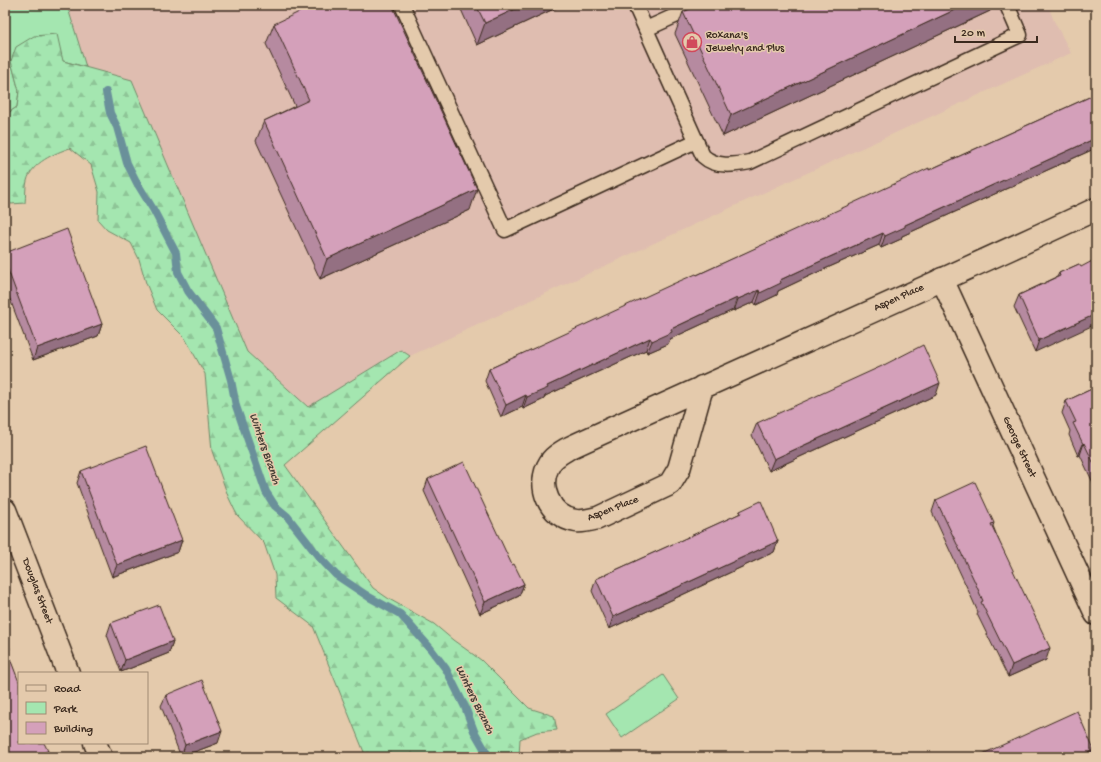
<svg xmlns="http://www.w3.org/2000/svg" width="1101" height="762" viewBox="0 0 1101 762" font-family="'Gochi Hand',sans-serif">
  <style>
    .built { fill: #dfbdb0 }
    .green { fill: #a4e6b0; stroke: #708867 }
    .forest { fill: url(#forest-firs); stroke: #708867 }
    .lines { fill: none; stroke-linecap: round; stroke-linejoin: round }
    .stream { stroke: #6b909a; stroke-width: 8 }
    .service-casing { stroke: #3b2a1e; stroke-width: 17 }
    .minor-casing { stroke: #3b2a1e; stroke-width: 25 }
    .service { stroke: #e4caac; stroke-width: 14 }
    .minor { stroke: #e4caac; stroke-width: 22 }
    .wall { fill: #b68aa0; stroke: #3b2a1e }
    .shaded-wall { fill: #947082; stroke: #3b2a1e }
    .building { fill: #d4a0ba; stroke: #3b2a1e }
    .labels { text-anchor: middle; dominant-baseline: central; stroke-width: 3; stroke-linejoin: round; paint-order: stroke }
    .poi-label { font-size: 11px; fill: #3b2a1e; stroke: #e4caac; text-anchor: start }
    .street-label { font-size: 11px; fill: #3b2a1e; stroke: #e4caac }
    .water-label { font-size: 12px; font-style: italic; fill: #433b33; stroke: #e4caac }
  </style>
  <defs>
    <pattern id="forest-firs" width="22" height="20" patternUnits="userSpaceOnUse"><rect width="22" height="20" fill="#a4e6b0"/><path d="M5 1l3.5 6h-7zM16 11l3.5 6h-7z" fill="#8ec597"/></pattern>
  </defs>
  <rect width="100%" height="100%" fill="#e4caac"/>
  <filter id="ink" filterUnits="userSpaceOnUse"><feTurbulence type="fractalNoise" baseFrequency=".025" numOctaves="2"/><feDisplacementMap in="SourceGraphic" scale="8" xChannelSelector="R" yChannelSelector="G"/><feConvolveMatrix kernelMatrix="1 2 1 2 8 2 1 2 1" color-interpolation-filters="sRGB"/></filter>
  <g filter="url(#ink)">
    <path class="built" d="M67,5H1048L1054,21L1071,53L743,202L410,356L401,350L308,407L247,352L132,80L86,67Z"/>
    <g class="green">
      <path d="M5,5H67L86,67L63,61H11L19,91L17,107L5,115Z"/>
      <path d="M663,675L679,699L622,738L606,714Z"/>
    </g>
    <path class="forest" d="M57,34L63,61L132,80L247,352L308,407L401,350L410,356L285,465L373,588L389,599L434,624L453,640L481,660L529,708L554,716L557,730L537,732L520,739L519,757H366L313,626L276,598L275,575L264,543L237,515L228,496L212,451L205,374L185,338L157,310L146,283L139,259L131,243L107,230L98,220L99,192L91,165L70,148C55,153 31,163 27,181C25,188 26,196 25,203L11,204L5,199V115L17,107L19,91L11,61L16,47L34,36Z"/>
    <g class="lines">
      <path class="stream" d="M106,92L110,113L117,127L127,163L137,183L153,209L176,253L178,272L188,291L216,328L231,380L236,406L266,492L275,506L287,516L319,557L336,575L369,597L400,614L430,648L446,669L465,707L474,731L489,757"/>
      <g class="service-casing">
        <g id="service">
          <path d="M402,5L505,230L696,141"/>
          <path d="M635,5L703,156C716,168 734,165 750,162L1020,35L1007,5"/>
          <path d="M646,29L699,5"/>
        </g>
      </g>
      <g class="minor-casing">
        <g id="minor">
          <path d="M942,279L1096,614"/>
          <path d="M702,387L679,469L670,484L598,518C590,520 583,522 576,521C549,517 536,485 550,463C554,456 561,453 567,449C743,368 921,291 1096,209"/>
          <path d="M5,510L68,673"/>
          <path d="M95,743L101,757"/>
        </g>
      </g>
      <use href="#service" class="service"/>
      <use href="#minor" class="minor"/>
    </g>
    <g class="wall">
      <path d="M459,5H562L477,45Z"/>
      <path d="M699,5H993L990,11L723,136L675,34L683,12Z"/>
      <path d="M274,24L470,210L320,279L256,141L264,121L295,106L266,44Z"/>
      <path d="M1096,94V148L902,236L901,239L881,248L879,245L818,272L778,291L777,295L756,305L754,302L734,311L733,310L670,339L668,344L647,353L646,350L545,396L544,399L523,409L522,407L501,417L485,381L489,369L929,170Z"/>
      <path d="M5,253L102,324L98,336L33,360L5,286Z"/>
      <path d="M1079,264L1035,352L1014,307L1019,295L1057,277L1059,273Z"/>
      <path d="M1096,387V489L1080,455L1078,456L1069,435L1070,431L1062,413L1066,401Z"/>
      <path d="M936,395L769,471L752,435L757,423Z"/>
      <path d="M81,471L182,540L178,552L112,577L77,483Z"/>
      <path d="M428,479L512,565L524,584L519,596L480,614L424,491Z"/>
      <path d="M936,500L994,523L993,526L1046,660L1008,677L977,614L978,612L969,592L932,512Z"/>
      <path d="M740,511L778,541L774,552L609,629L592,591L596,579L739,514Z"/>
      <path d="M111,623L173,641L169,653L121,672L107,635Z"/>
      <path d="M5,637L8,654L46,757H5Z"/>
      <path d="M166,695L218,743L181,757L161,706Z"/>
    </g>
    <g class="shaded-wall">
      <path d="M524,5H562L477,45L485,23Z"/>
      <path d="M965,5H993L990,11L723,136L731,115Z"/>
      <path d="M1096,138V148L902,236L901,239L881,248L885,236L905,225Z"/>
      <path d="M477,189L470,210L320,279L327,259Z"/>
      <path d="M883,233L879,245L818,272L778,291L777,295L756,305L760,293L780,280L823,260Z"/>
      <path d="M759,290L754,302L734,311L738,299Z"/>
      <path d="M737,298L733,310L670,339L668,344L647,353L652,341L671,329Z"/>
      <path d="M1096,314V324L1035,352L1039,340Z"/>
      <path d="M102,324L98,336L33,360L37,348Z"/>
      <path d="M650,338L646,350L545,396L544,399L523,409L527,397L547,386Z"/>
      <path d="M940,383L936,395L769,471L774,459Z"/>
      <path d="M526,395L522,407L501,417L506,405Z"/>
      <path d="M1084,443L1080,455L1078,456L1083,444Z"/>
      <path d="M182,540L178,552L112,577L117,565Z"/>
      <path d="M778,541L774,552L609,629L613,617Z"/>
      <path d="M524,584L519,596L480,614L485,602Z"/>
      <path d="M173,641L169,653L121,672L125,660Z"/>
      <path d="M1050,648L1046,660L1008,677L1012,665Z"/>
      <path d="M222,731L218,743L181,757L185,745Z"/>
      <path d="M1094,750L1092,757H1079Z"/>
      <path d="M48,751L46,757H33Z"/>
    </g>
    <g class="building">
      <path d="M314,5H392L477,189L327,259L264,121L309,100L274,24Z"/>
      <path d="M476,5H524L485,23Z"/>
      <path d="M699,5H965L731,115L683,12Z"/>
      <path d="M1096,94V138L905,225V227L885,236L883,233L823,260L780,280L781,283L760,293L759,290L738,299L737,298L671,329L672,332L652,341L650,338L547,386L548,388L527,397L526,395L506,405L489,369L675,283L696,274L697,275L929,168V170Z"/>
      <path d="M67,229L102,324L37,348L5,262V253Z"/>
      <path d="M1096,259V314L1039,340L1019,295L1060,276L1059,273L1079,264L1081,267Z"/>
      <path d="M923,345L940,383L774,459L757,423L882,366Z"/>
      <path d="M1096,387V468L1084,443L1083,444L1073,423L1076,422L1066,401Z"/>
      <path d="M146,446L182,540L117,565L81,471Z"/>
      <path d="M464,462L512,565L514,564L524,584L485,602L428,479Z"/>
      <path d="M975,482L994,523L991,524L1050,648L1012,665L981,602L983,601L974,580L936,500Z"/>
      <path d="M761,501L778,541L613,617L596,579L741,513L740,511Z"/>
      <path d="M159,605L173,641L125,660L111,623Z"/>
      <path d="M5,637L10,649L7,651L19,682V743H44L48,751L33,757H8L5,750Z"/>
      <path d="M202,680L222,731L185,745L166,695Z"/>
      <path d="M1077,711L1094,750L1079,757H976Z"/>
    </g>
  </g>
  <defs>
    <g id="shop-ring" transform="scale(1)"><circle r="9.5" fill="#e4caac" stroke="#d1495b" stroke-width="1.5"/><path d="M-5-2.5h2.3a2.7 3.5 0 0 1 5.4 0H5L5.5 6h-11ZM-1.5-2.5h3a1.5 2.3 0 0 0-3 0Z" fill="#d1495b"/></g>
  </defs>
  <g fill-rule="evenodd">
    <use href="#shop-ring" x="692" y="42"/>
  </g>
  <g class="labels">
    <g class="poi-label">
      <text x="706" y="36">Roxana's<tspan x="706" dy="13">Jewelry and Plus</tspan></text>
    </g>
    <g class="street-label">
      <text transform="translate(899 298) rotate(-24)">Aspen Place</text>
      <text transform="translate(1019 447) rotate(65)">George Street</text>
      <text transform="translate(613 509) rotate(-21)">Aspen Place</text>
      <text transform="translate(37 591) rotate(69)">Douglas Street</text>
    </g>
    <g class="water-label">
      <text transform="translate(264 449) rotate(71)">Winters Branch</text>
      <text transform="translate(474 700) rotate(64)">Winters Branch</text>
    </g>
  </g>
  <rect width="1101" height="762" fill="none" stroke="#e4caac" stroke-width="20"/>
  <rect x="10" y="10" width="1081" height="742" fill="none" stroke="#3b2a1e" stroke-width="1.5" filter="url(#ink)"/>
  <rect x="18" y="672" width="130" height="72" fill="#e4caac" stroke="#a08a73"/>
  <rect x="26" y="685" width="20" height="6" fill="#e4caac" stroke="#a08a73"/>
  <text x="54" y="692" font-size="12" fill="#3b2a1e">Road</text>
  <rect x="26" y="702" width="20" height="12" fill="#a4e6b0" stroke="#a08a73"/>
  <text x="54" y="712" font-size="12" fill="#3b2a1e">Park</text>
  <rect x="26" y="722" width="20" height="12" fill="#d4a0ba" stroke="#a08a73"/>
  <text x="54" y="732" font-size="12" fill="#3b2a1e">Building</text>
  <path d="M955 36v6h82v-6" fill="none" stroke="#3b2a1e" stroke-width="2"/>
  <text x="961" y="36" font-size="12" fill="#3b2a1e" stroke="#e4caac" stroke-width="3" paint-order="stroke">20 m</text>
</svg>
